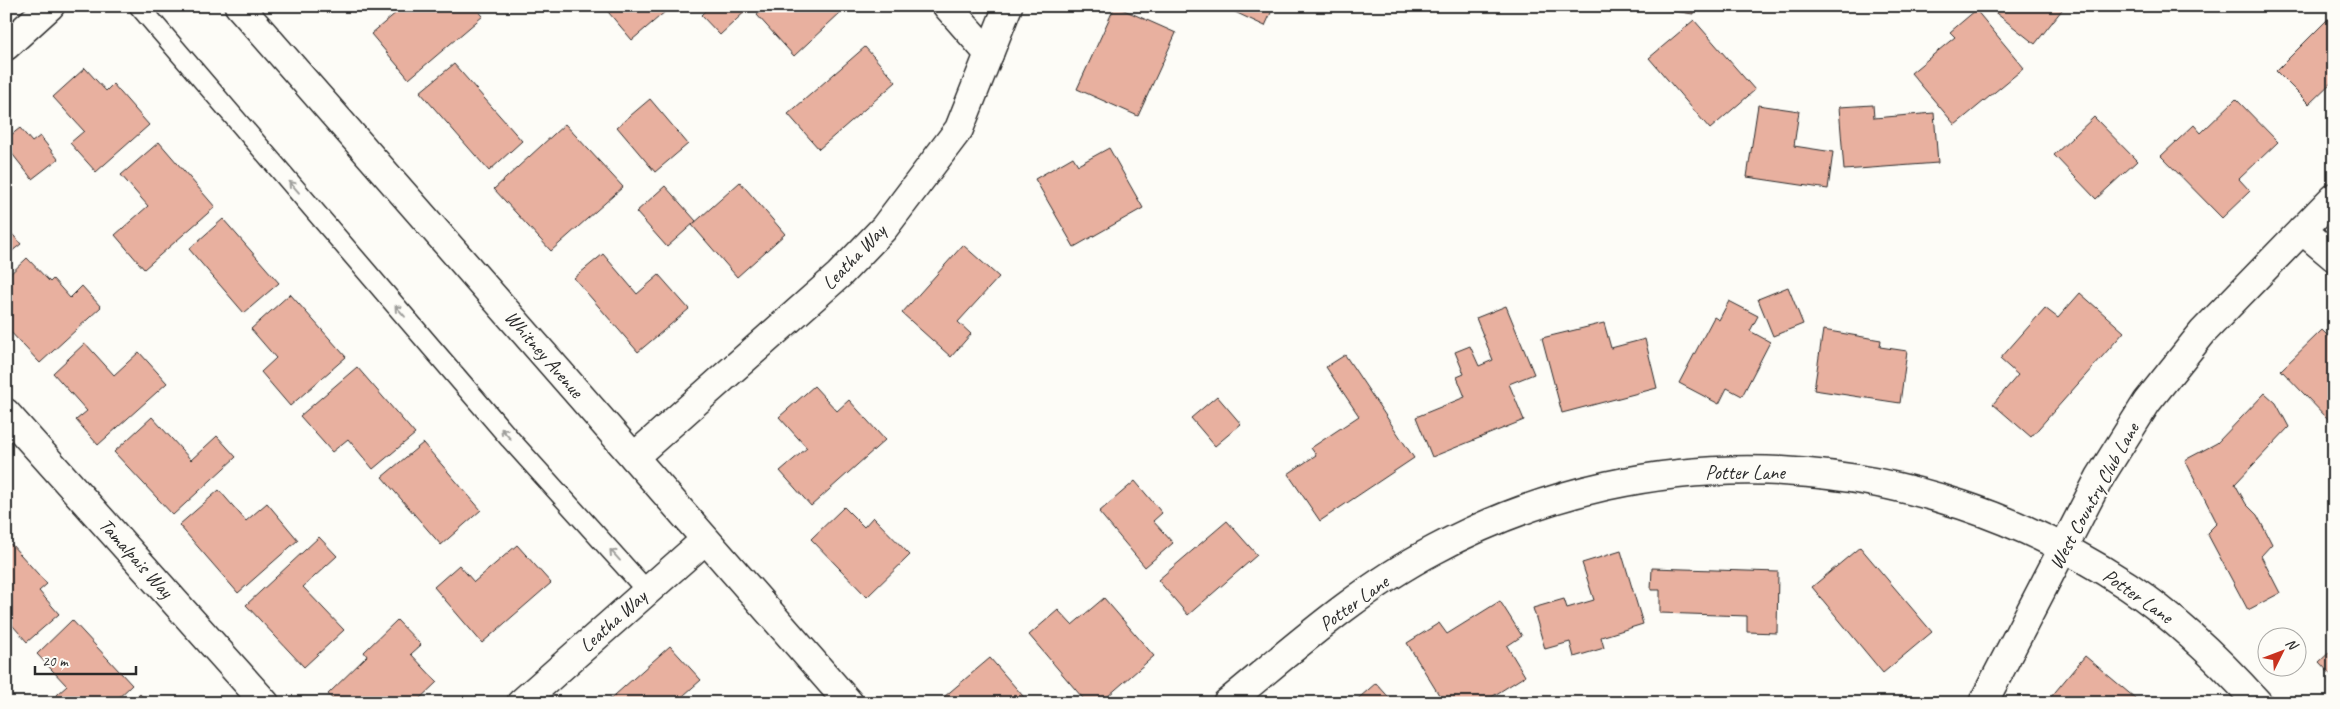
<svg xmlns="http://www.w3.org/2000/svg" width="2340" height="709" viewBox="0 0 2340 709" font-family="Caveat,sans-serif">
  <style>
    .building { fill: #e8b09f; stroke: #2b2b2b }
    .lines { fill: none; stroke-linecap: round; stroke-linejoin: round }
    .service-casing { stroke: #2b2b2b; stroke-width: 22 }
    .minor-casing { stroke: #2b2b2b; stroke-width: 31 }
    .tertiary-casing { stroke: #2b2b2b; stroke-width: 31 }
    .service { stroke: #fdfcf7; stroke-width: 19 }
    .minor { stroke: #fdfcf7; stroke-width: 28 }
    .tertiary { stroke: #fdfcf7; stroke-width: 28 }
    .oneway { stroke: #9e9e9b }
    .labels { text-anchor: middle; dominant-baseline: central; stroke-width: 4.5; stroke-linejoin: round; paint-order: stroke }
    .street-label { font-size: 20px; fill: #2b2b2b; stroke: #fdfcf7 }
  </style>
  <rect width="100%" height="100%" fill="#fdfcf7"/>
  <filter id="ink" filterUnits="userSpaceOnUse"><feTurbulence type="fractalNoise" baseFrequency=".02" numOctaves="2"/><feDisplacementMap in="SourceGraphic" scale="10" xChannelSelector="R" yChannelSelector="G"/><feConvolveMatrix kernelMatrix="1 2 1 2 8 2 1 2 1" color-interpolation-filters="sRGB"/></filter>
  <g filter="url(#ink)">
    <g class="building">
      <path d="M404,6H474L483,16L409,79L371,34Z"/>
      <path d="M603,6H662L666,11L632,40Z"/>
      <path d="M710,6H751L720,35L701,15Z"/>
      <path d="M766,6H836L841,12L794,56L757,15Z"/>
      <path d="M1115,6L1176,33L1138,116L1077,89Z"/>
      <path d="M1222,6H1274L1265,26Z"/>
      <path d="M1642,6H1694L1693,14Z"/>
      <path d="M1987,6H2065L2035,44Z"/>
      <path d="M1976,10L2024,68L1955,125L1911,73L1955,37L1950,32Z"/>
      <path d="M2329,18L2334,23V80L2309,104L2276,71Z"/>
      <path d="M1694,20L1755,90L1710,129L1649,58Z"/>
      <path d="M865,47L896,82L819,149L788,114Z"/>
      <path d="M454,64L522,141L489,171L420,92Z"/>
      <path d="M85,68L106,91L113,84L149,125L96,172L70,143L84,131L53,97Z"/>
      <path d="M650,99L688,144L655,172L617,127Z"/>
      <path d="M2236,99L2278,142L2239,179L2250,191L2222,218L2161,156L2194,125L2201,133Z"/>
      <path d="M1758,105L1799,111L1794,146L1833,152L1828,189L1747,177Z"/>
      <path d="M1873,105L1874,118L1934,113L1938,163L1844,170L1839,107Z"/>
      <path d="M2094,117L2137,161L2096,199L2054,155Z"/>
      <path d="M565,124L623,187L551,251L494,189Z"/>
      <path d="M20,128L32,142L40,136L58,159L32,179L6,146V139Z"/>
      <path d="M159,142L215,207L144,269L115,235L148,206L121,175Z"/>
      <path d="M1109,148L1143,208L1074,247L1035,179L1073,157L1078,165Z"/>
      <path d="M740,182L785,234L737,277L692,225Z"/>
      <path d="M665,186L696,221L667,247L636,212Z"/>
      <path d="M223,219L279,283L244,313L189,249Z"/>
      <path d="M6,227L21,244L6,256Z"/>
      <path d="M963,245L999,277L958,322L971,334L951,357L902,313Z"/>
      <path d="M603,254L637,294L659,275L689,309L638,352L574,278Z"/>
      <path d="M27,258L50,282L53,279L70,298L82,286L101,307L40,363L6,327V278Z"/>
      <path d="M1788,287L1803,324L1773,336L1758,299Z"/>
      <path d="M2080,293L2124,332L2031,437L1993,404L2018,375L2000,359L2045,308L2058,318Z"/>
      <path d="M290,294L346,357L290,406L261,372L276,358L251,329Z"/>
      <path d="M1729,301L1758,316L1750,331L1770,342L1742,396L1727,388L1719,404L1679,383L1714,317L1719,320Z"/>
      <path d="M1506,306L1534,374L1509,384L1524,420L1432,457L1416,417L1465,397L1457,377L1464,374L1455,352L1470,346L1479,366L1493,360L1476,318Z"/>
      <path d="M1604,323L1611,348L1645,339L1657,388L1562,413L1542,338Z"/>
      <path d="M1823,330L1881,340L1880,347L1907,351L1900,403L1814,390Z"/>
      <path d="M2322,330L2334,342V414L2328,419L2281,370Z"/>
      <path d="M85,343L114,375L139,352L167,383L98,445L76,420L87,411L53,373Z"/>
      <path d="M1345,355L1414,458L1320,521L1288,474L1316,455L1311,448L1359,416L1326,367Z"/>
      <path d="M357,367L415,434L373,469L348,439L332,452L300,416Z"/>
      <path d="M814,386L837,411L849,400L885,440L811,506L780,471L807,448L779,417Z"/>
      <path d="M2265,393L2276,403L2289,427L2235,484L2246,504L2257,515L2272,544L2261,556L2280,593L2248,610L2207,533L2217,523L2185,460L2217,443Z"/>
      <path d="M1217,396L1241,424L1215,446L1191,418Z"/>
      <path d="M152,417L191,460L217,436L236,457L173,515L114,452Z"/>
      <path d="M423,443L481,510L441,545L382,477Z"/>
      <path d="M1135,481L1162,513L1153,521L1173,543L1145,567L1099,512Z"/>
      <path d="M219,490L246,521L267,503L298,540L238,593L179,525Z"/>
      <path d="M844,507L864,527L873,517L910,555L867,597L811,539Z"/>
      <path d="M1227,521L1257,555L1188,615L1158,580Z"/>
      <path d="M319,537L337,556L303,587L344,630L304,667L246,605Z"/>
      <path d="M11,544L47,584L39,591L59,614L27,642L6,618V548Z"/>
      <path d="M517,545L551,583L482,643L434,587L459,565L474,582Z"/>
      <path d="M1860,547L1932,632L1883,673L1812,587Z"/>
      <path d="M1621,551L1643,624L1601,637L1604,648L1574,657L1570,642L1545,649L1533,608L1564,599L1567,608L1594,600L1582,563Z"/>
      <path d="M1652,568L1778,572L1777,633L1747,632V616L1660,613V590H1651Z"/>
      <path d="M1104,598L1154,656L1100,703H1087L1029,635L1058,610L1072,625Z"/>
      <path d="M1500,601L1522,636L1507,646L1525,676L1482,703H1444L1407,643L1439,623L1447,634Z"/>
      <path d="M72,620L132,685L113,703L50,701L67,686L37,654Z"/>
      <path d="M397,620L421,645L411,654L437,682L415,703H336L328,694L367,656L364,652Z"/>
      <path d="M670,646L701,680L675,703H606Z"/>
      <path d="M2334,648V678L2319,662Z"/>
      <path d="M2085,656L2141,703H2046Z"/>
      <path d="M990,658L1029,703H949L944,697Z"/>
      <path d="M1376,683L1394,703H1353Z"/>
      <path d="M140,694L148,703H131Z"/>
    </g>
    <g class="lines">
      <g class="service-casing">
        <path id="service" d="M139,6L510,439L647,591"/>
      </g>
      <g class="minor-casing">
        <g id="minor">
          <path d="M947,6L989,54"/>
          <path d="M2302,230L2334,257"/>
          <path d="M6,413L265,703"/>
          <path d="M634,457L839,275L884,228L959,129L1008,6"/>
          <path d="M521,703L705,540"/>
          <path d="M1227,703C1293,649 1358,590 1434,550C1656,430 1919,448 2128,586C2176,618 2219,660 2258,703"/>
          <path d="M1983,703L2100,477L2147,402L2203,332L2334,197"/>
        </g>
      </g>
      <g class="tertiary-casing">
        <g id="tertiary">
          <path d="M239,6L849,703"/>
          <path d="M6,46L50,6"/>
        </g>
      </g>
      <use href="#service" class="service"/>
      <use href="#minor" class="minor"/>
      <use href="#tertiary" class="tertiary"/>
    </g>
    <defs><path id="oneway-shaft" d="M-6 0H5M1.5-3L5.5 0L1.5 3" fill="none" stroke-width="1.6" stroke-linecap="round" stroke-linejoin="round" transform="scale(1.25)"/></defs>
    <g class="oneway">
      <use href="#oneway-shaft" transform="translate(294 187) rotate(-131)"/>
      <use href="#oneway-shaft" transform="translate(400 311) rotate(-131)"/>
      <use href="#oneway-shaft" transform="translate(506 434) rotate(-131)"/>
      <use href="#oneway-shaft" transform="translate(615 555) rotate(-132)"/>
    </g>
  </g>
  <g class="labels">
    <g class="street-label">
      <text transform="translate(854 257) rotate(-46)">Leatha Way</text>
      <text transform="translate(544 354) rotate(49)">Whitney Avenue</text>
      <text x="1745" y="472">Potter Lane</text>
      <text transform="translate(2094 496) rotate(-61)">West Country Club Lane</text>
      <text transform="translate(136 558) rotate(48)">Tamalpais Way</text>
      <text transform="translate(2138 596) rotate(35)">Potter Lane</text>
      <text transform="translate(1354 603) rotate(-36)">Potter Lane</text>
      <text transform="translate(613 621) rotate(-42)">Leatha Way</text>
    </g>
  </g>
  <rect width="2340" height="709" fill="none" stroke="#fdfcf7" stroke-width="25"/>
  <rect x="12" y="12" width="2315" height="684" fill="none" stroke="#2b2b2b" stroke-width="2" filter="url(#ink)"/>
  <g transform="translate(2282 652) rotate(48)"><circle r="24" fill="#fdfcf7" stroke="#a9a8a5"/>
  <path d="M0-4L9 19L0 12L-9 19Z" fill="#c8321e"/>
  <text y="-8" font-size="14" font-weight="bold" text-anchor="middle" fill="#2b2b2b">N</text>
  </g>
  <path d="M35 666v8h101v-8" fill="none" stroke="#2b2b2b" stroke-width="2.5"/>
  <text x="42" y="666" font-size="15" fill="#2b2b2b" stroke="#fdfcf7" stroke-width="4" paint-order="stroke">20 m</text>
</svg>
